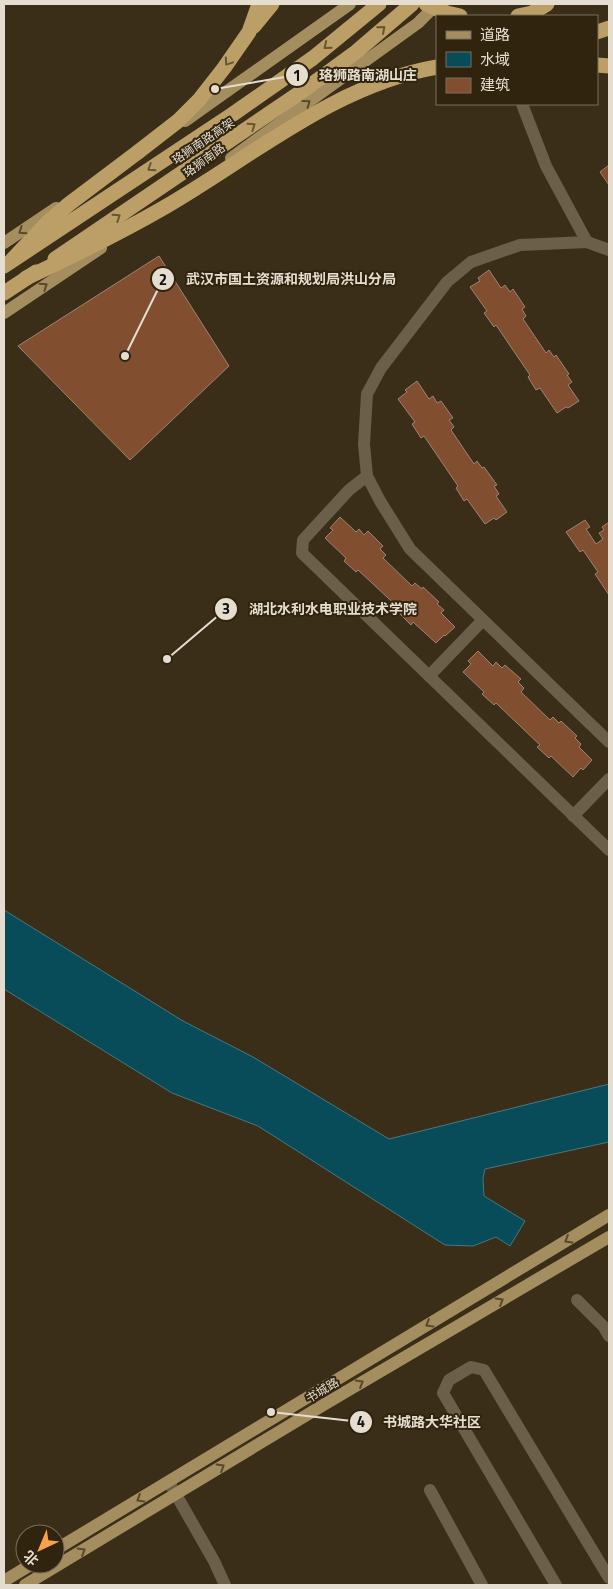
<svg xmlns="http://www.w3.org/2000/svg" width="613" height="1589" viewBox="0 0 613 1589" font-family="'Titillium Web','Noto Sans SC',sans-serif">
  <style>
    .water { fill: #084b59; stroke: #4a777d }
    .building { fill: #814f30; stroke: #9d8374 }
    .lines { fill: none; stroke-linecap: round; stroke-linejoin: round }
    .minor { stroke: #6b5f49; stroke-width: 12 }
    .major { stroke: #a48d5f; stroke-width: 12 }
    .highway { stroke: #bb9f67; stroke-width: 15 }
    .highway-bridge { stroke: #bb9f67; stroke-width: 15 }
    .oneway { stroke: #685532 }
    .oneway2 { stroke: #59492a }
    .labels { text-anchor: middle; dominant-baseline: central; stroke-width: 4; stroke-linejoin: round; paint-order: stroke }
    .street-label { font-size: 12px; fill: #e5ddd0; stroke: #30240e }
    .leader { fill: none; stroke: #e5ddd0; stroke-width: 2 }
    .callout-dot { fill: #e5ddd0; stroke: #30240e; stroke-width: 2 }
    .mark-label { font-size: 15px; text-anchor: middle; font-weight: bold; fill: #111 }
    .callout-label { font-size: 14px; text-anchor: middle; font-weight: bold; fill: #e5ddd0; stroke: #30240e; stroke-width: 4; stroke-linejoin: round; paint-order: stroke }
  </style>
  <rect width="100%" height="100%" fill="#3a2e18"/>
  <path class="water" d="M4,910L183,1021L253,1057L389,1139L609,1084V1142L485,1169L483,1178L484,1196L525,1221L510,1246L496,1237L473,1246L445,1245L258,1126L172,1093L4,989Z"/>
  <g class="building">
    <path d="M609,165V185L600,172Z"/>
    <path d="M159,256L229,366L130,460L18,346Z"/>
    <path d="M489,270L501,288L505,285L510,292L513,289L525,307L522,309L526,316L523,319L546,353L549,350L554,357L556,355L569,374L567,375L572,382L568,385L579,401L568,408L566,407L557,413L540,388L536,390L528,377L530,375L496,325L494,327L484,313L487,311L470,287L480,281L478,278Z"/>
    <path d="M417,381L429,399L433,396L437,403L441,401L453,418L449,420L454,427L451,430L474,464L477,461L482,468L484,467L497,485L494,486L499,494L496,496L507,512L496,520L494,518L485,524L467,499L464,501L456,488L458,486L424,436L421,438L412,424L415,422L398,399L407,392L405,390Z"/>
    <path d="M340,517L356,532L359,529L364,535L368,531L383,546L380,549L386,555L383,558L412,586L415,583L422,589L423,587L439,602L437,604L444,610L441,613L455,627L445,636L444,635L436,643L413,622L411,625L400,614L402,611L358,570L356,572L344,561L346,558L325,538L333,530L330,528Z"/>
    <path d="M585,520L590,527L586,529L596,544L603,539L599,533L604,530L602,527L609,522V595L595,574L598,572L583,550L580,552L566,532Z"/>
    <path d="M478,651L493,666L496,662L502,668L505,665L521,679L518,682L524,688L521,692L550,720L553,717L559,723L561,721L577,736L575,738L581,744L579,747L592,760L583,770L581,768L573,777L551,756L549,758L537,747L540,745L496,703L494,705L482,694L484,692L463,672L471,664L468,661Z"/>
  </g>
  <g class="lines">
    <g class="minor">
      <path d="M522,104L546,166L587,242"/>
      <path d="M609,250L587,242L520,245L471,262L447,282L381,368L367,394L364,444L367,476L380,501L410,549L609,742"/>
      <path d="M367,476L349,490L303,540L302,553L609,850"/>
      <path d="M429,676L483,620"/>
      <path d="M573,816L609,779"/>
      <path d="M577,1300L604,1327L609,1336"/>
      <path d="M170,1484L214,1561L225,1585"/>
      <path d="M430,1490L482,1585"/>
      <path d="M556,1585L443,1393L449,1380L471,1367L484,1370L609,1578"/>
    </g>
    <g class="major">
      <path d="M185,121L350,4"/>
      <path d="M231,158L418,23L437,4"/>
      <path d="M4,243L56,208"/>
      <path d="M4,313L101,248"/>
      <path d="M55,1550L609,1215"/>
      <path d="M4,1581L32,1564"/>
      <path d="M25,1585L325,1404L609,1237"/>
    </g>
    <g class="highway">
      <path d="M518,16L532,13L547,4"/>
      <path d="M254,26L272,4"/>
      <path d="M597,32L609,28"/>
      <path d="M597,65L609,66"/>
      <path d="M138,152L178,121L199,100L224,68L249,32L259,4"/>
      <path d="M55,259L304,90L356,52L412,4"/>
      <path d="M4,266L233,114L313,58L379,4"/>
      <path d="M4,293L36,272"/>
    </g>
    <g class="highway-bridge">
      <path d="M426,4L447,13L460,16"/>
      <path d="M12,260L48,222L69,204L138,152"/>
      <path d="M26,278C73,256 120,233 165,207C253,156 334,85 437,67"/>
    </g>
  </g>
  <defs><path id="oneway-chevron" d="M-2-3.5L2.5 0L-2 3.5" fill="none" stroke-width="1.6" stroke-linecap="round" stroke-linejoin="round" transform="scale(1.25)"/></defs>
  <g class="oneway">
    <use href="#oneway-chevron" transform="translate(382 29) rotate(-41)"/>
    <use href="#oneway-chevron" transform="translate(327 46) rotate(141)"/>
    <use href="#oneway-chevron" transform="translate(228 62) rotate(124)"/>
    <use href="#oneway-chevron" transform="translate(252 126) rotate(-35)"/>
    <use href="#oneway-chevron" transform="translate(151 168) rotate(147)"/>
    <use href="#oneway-chevron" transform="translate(117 217) rotate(-34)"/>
  </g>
  <g class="oneway2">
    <use href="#oneway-chevron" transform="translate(307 103) rotate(-36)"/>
    <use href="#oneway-chevron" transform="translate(22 231) rotate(146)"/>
    <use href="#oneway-chevron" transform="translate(44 286) rotate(-34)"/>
    <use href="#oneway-chevron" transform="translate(568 1240) rotate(149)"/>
    <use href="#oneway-chevron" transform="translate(500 1301) rotate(-31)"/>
    <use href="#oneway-chevron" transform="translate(429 1324) rotate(149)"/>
    <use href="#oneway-chevron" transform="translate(360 1383) rotate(-31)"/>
    <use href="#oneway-chevron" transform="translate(221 1467) rotate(-31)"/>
    <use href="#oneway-chevron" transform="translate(140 1499) rotate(149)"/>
    <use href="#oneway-chevron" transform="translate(82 1551) rotate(-31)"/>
  </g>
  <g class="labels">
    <g class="street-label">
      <text transform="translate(203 141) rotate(-34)">珞狮南路高架</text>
      <text transform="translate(204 160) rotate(-36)">珞狮南路</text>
      <text transform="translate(322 1390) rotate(-31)">书城路</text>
    </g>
  </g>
  <path class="leader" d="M215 89L297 75M125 356L163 279M167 659L226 609M271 1412L361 1422"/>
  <g class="callout-dot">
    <circle cx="215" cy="89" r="5"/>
    <circle cx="125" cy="356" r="5"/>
    <circle cx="167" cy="659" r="5"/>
    <circle cx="271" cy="1412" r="5"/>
    <circle cx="297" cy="75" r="12"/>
    <circle cx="163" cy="279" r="12"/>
    <circle cx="226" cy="609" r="12"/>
    <circle cx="361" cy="1422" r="12"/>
  </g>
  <g class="mark-label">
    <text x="297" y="81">1</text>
    <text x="163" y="285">2</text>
    <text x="226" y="614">3</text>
    <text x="361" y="1427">4</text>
  </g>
  <g class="callout-label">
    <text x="368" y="80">珞狮路南湖山庄</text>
    <text x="291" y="284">武汉市国土资源和规划局洪山分局</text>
    <text x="333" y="614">湖北水利水电职业技术学院</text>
    <text x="432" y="1427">书城路大华社区</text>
  </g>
  <rect width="613" height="1589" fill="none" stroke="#e5ddd0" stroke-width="10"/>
  <rect x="436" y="15" width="162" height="90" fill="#30240e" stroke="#786e5c"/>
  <rect x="446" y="31" width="25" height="8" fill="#a48d5f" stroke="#786e5c"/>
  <text x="480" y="40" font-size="15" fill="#e5ddd0">道路</text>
  <rect x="446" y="52" width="25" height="15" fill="#084b59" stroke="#786e5c"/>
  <text x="480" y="65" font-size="15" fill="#e5ddd0">水域</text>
  <rect x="446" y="78" width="25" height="15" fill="#814f30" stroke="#786e5c"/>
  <text x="480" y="90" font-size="15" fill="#e5ddd0">建筑</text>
  <g transform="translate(40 1549) rotate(224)"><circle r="24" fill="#30240e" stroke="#786e5c"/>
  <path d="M0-4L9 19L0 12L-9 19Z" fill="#f7a14a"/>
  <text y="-8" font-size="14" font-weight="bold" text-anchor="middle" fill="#e5ddd0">北</text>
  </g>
</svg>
